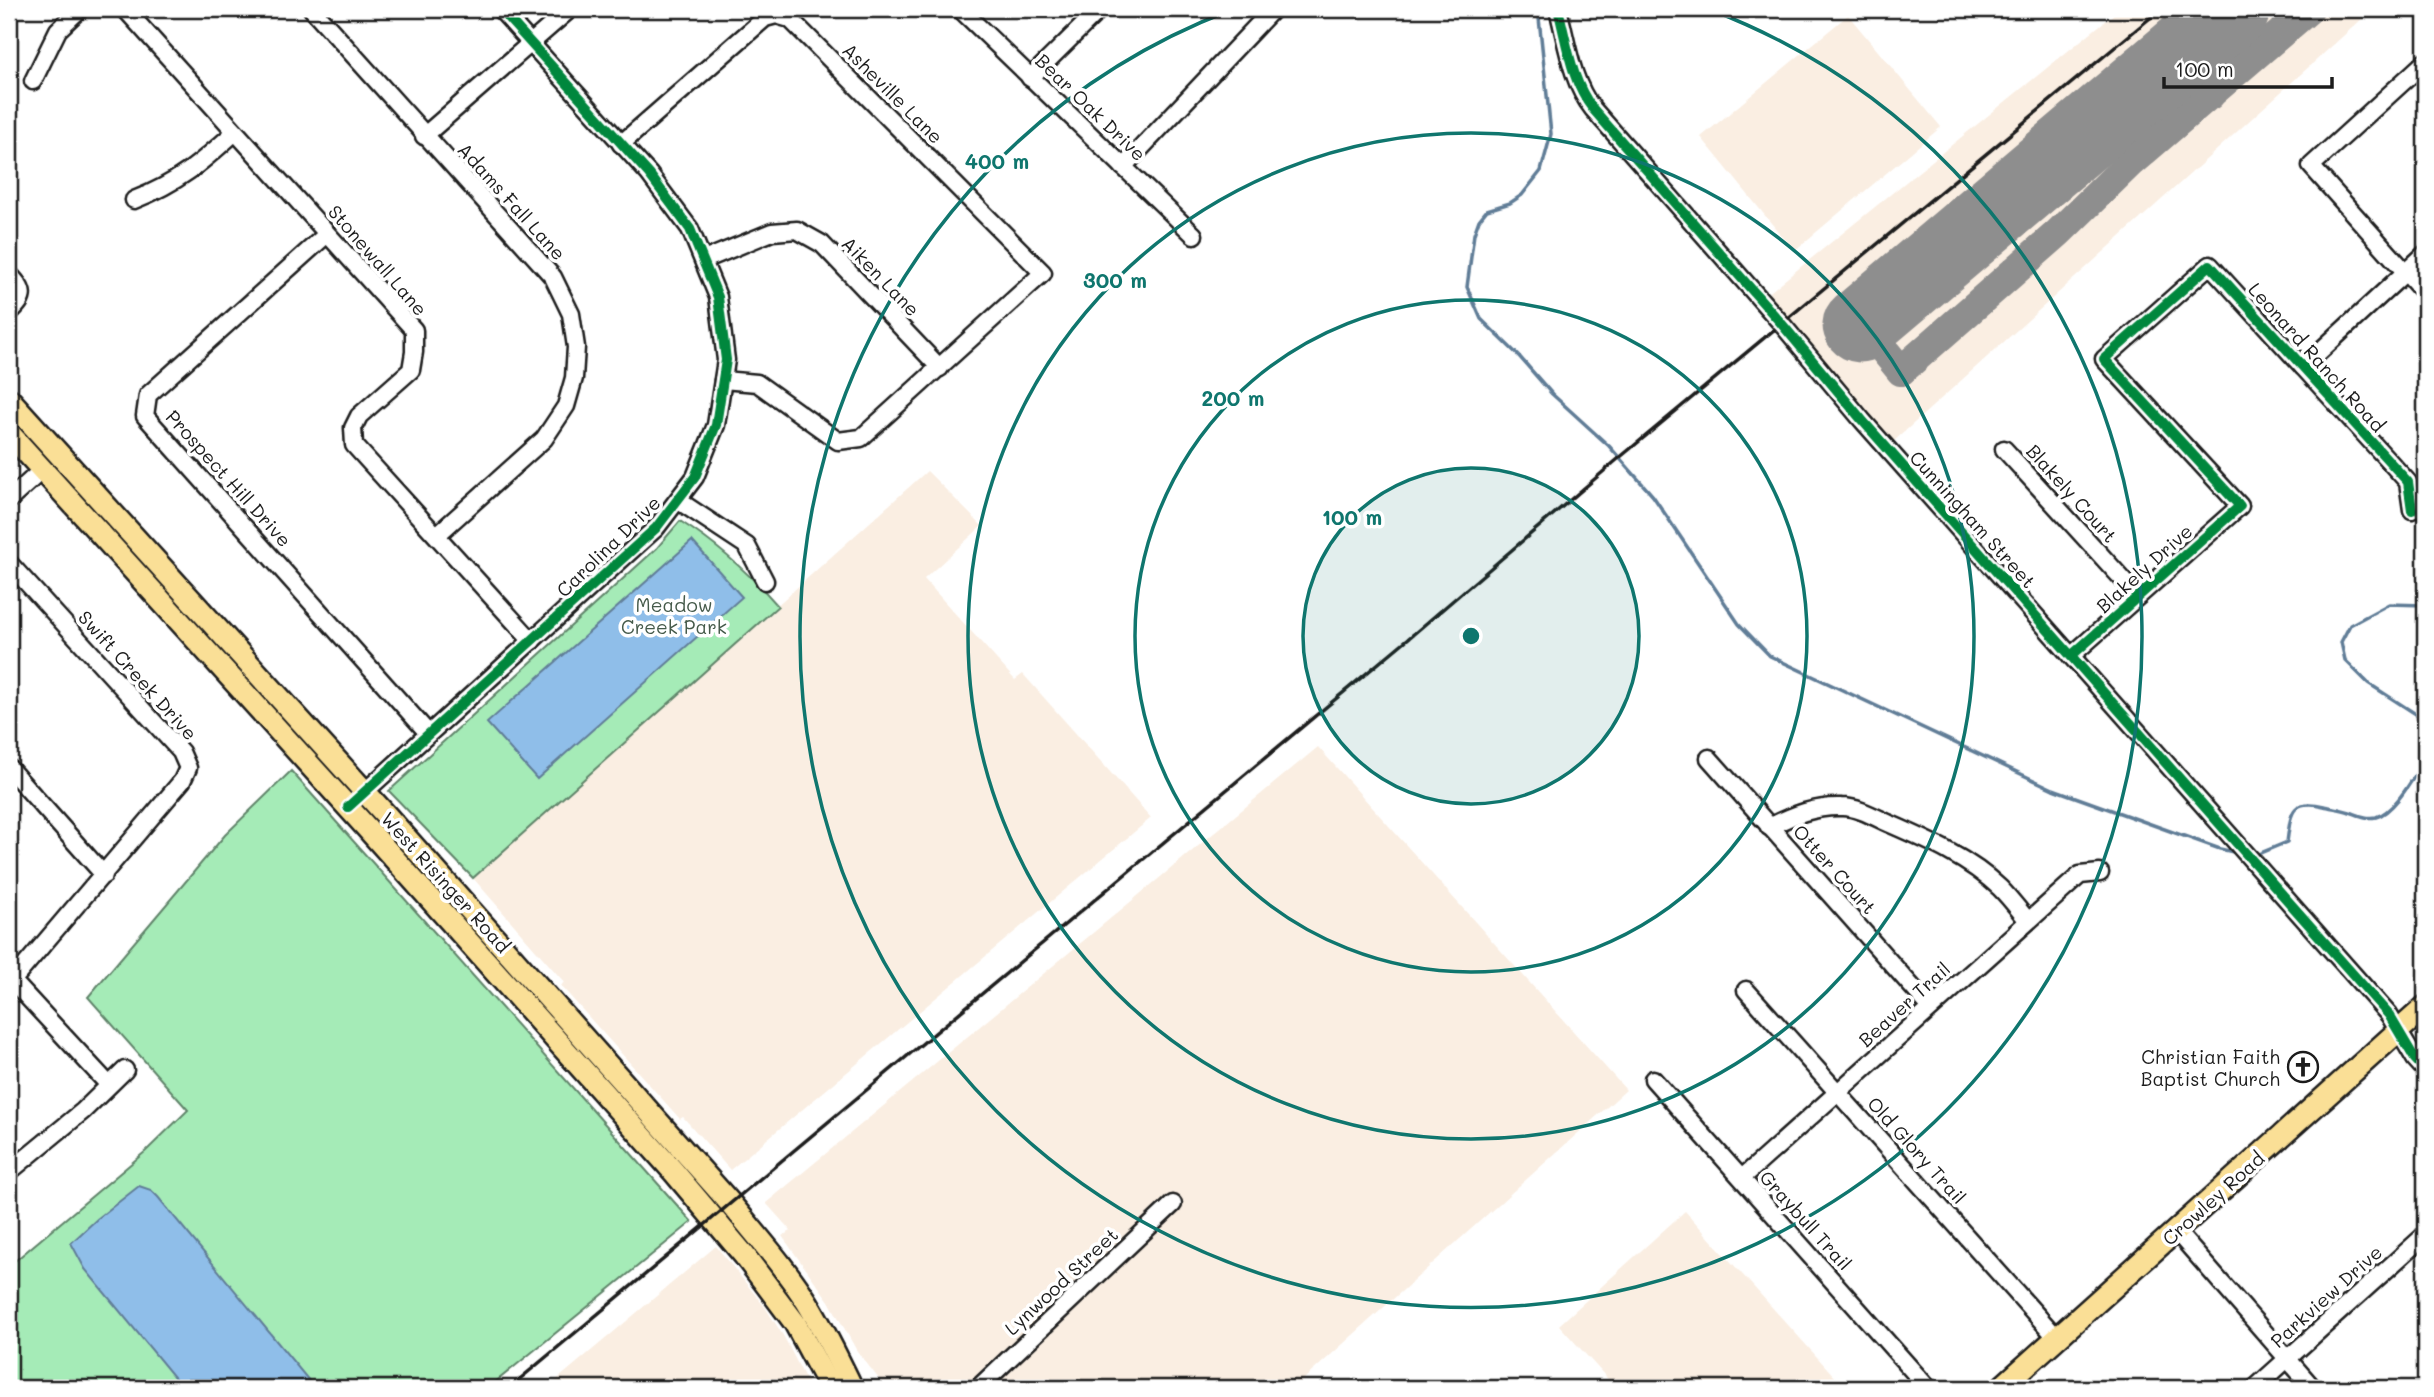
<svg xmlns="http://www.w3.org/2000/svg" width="2434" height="1397" viewBox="0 0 2434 1397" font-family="Mali,sans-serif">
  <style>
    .built { fill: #faeee2 }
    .green { fill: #a5ebb7; stroke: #60846a; stroke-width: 2 }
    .water { fill: #8fbee9; stroke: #617d97; stroke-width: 2 }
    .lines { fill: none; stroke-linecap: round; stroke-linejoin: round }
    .stream { stroke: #617d97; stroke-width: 3.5 }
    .taxiway { stroke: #8e8e8e; stroke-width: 30 }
    .runway { stroke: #8e8e8e; stroke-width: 75 }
    .minor-casing { stroke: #1c1c1c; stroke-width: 21 }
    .major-casing { stroke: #1c1c1c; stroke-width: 26 }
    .minor { stroke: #fff; stroke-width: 16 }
    .major { stroke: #fadf96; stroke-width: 21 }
    .rail { stroke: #1c1c1c; stroke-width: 3.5 }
    .cycleway-casing { stroke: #fff; stroke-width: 15 }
    .cycleway { stroke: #00873e; stroke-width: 10 }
    .ring { fill: none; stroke: #0f766e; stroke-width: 3.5 }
    .labels { text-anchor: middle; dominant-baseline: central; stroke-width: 7; stroke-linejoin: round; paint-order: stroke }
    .street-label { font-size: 19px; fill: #1c1c1c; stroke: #fff }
    .park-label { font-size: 19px; fill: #455a4a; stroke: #fff }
    .poi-label { font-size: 19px; fill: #1c1c1c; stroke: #fff; text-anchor: end }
    .centre { fill: #0f766e; stroke: #fff; stroke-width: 3.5 }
    .ring-label { font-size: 21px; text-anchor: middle; font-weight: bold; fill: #0f766e; stroke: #fff; stroke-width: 7; stroke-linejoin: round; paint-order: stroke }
  </style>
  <rect width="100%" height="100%" fill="#fff"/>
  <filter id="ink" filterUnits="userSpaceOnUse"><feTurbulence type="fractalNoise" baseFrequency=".0143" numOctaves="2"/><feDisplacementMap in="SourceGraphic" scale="14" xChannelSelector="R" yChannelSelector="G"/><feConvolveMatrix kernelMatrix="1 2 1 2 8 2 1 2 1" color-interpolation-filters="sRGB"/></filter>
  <g filter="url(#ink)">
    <g class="built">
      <path d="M2120,9H2373L1893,442L1766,295Z"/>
      <path d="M1848,15L1941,127L1794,251L1701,137Z"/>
      <path d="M927,471L982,526L924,579L1015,680L1023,674L1151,818L730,1170L683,1117L680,1119L561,986L564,982L473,878Z"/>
      <path d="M1318,747L1626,1090L1294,1388H886L857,1351L829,1301L782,1236L791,1231L766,1203Z"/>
      <path d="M1685,1211L1845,1388H1616L1559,1325Z"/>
      <path d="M716,1246L765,1307L784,1337L810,1388H547Z"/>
    </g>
    <g class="green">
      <path d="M680,521C718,545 749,573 778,606L473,878L389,791L657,548Z"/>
      <path d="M291,771L692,1222L488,1388H9V1266L146,1151L188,1110L88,997L225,835Z"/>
    </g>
    <g class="water">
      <path d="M692,541L742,597L537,779L487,723Z"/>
      <path d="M139,1186L151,1190L158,1197L315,1388H183L85,1269L71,1243L97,1219Z"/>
    </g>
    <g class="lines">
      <g class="stream">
        <path d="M1531,9L1539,18L1551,134L1541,171L1522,195L1510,203L1487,210L1479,220L1474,234L1467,287L1481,319L1518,355L1552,394L1609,446L1653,496L1739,624L1770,656L2053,789L2220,849L2238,853"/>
        <path d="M2425,605L2389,604L2350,625L2341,642L2345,660L2368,683L2425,720"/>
        <path d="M2258,854L2287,842C2291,814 2290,798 2324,806C2332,808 2342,809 2350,812C2359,815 2366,819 2376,817C2395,812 2414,776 2425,760"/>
      </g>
      <g class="taxiway">
        <path d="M2176,57L2210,95"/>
        <path d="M1862,323L1901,371L2058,233L2131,162L2309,9"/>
      </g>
      <path class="runway" d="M1860,325L2233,9"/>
      <g class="minor-casing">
        <g id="minor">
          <path d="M125,9L414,330V352L411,370L359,416L353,428L354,445L532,641"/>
          <path d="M312,9L553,277L571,314L576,347L574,378L566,406L544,439L437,535"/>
          <path d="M960,9L1194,235"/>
          <path d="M1558,9C1567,43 1571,81 1593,109L1781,323L1862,420L2389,1015L2415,1059L2425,1070"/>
          <path d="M2425,62L2311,166L2425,294"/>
          <path d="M1030,78L1100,9"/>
          <path d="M33,81L58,30L80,9"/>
          <path d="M424,136L570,9"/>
          <path d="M621,144L765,18L776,15L790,19L1043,273L861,438L838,441L757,383L723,380"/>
          <path d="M1123,167L1273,9"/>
          <path d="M134,200C178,183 201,163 235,132"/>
          <path d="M327,234L148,395L145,416L428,733"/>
          <path d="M704,260L772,232L797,230L822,244L940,368"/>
          <path d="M9,274C25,291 27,297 9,313"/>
          <path d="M2303,367L2425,254"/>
          <path d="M2004,449L2138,596"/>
          <path d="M9,500L42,470"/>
          <path d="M679,501L747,546L765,581"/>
          <path d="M9,563L181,752L188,768L182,781L12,981"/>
          <path d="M2071,656L2240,506L2104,359L2210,265L2408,482L2412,510"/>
          <path d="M1709,758L1931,1008"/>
          <path d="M9,768L104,875"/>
          <path d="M348,807L656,528L695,477L716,425L726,360L718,297L690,229L649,174L500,9"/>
          <path d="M1769,827C1793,815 1815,806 1842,807C1857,807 1873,816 1888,823C1927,840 1969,858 2000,888C2010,898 2019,910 2028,921"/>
          <path d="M9,977L109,1085"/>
          <path d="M1746,990L2057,1338"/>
          <path d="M1653,1079L1928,1388"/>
          <path d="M9,1172L83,1111L125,1070"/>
          <path d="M1742,1178L2080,875L2100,873"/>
          <path d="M2176,1231L2313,1388"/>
          <path d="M978,1388L1173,1204"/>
          <path d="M2255,1388L2425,1235"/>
        </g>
      </g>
      <g class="major-casing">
        <g id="major">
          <path d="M9,399L385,814L731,1204C757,1236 785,1267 807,1302C824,1330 838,1359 852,1388"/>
          <path d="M9,433L366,827L674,1172L744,1255L795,1323L830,1388"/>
          <path d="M2001,1388L2425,1007"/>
        </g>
      </g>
      <use href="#minor" class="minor"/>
      <use href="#major" class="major"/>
      <path class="rail" d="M509,1388L1416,632L1618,459L2161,9"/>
      <g class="cycleway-casing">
        <g id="cycleway">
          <path d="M1558,9C1567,43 1571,81 1593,109L1781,323L1862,420L2389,1015L2415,1059L2425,1070"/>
          <path d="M2071,656L2240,506L2104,359L2210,265L2408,482L2412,510"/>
          <path d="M348,807L656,528L695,477L716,425L726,360L718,297L690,229L649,174L500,9"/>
        </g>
      </g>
      <use href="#cycleway" class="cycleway"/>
    </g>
  </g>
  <circle cx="1471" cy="636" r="168" fill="#0f766e" fill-opacity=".12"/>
  <g class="ring">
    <circle cx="1471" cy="636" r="168"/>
    <circle cx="1471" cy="636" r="336"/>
    <circle cx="1471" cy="636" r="503"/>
    <path d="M1711 10A671 671 0 1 1 1231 10"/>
  </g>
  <defs>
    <g id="church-ring" transform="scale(1.575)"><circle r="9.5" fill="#fff" stroke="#1c1c1c" stroke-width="1.5"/><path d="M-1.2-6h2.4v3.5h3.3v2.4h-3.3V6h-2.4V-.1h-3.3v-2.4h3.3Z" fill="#1c1c1c"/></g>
  </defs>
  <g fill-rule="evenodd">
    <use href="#church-ring" x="2303" y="1067"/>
  </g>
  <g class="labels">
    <g class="street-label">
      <text transform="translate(893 93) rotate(45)">Asheville Lane</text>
      <text transform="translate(1091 107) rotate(44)">Bear Oak Drive</text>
      <text transform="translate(512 201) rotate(48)">Adams Fall Lane</text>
      <text transform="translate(378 260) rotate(49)">Stonewall Lane</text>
      <text transform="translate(881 276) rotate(46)">Aiken Lane</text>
      <text transform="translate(2317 357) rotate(48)">Leonard Ranch Road</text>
      <text transform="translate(229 478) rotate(48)">Prospect Hill Drive</text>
      <text transform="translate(2072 493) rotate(48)">Blakely Court</text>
      <text transform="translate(1973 519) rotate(48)">Cunningham Street</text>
      <text transform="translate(608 546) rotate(-44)">Carolina Drive</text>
      <text transform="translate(2144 568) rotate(-42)">Blakely Drive</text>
      <text transform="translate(138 675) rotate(48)">Swift Creek Drive</text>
      <text transform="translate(1835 869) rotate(48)">Otter Court</text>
      <text transform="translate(446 882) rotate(48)">West Risinger Road</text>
      <text transform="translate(1904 1004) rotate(-42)">Beaver Trail</text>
      <text transform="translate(1917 1150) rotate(48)">Old Glory Trail</text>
      <text transform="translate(2213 1198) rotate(-42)">Crowley Road</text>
      <text transform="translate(1806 1220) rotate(48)">Graybull Trail</text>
      <text transform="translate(1061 1281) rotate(-43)">Lynwood Street</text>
      <text transform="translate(2326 1296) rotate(-42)">Parkview Drive</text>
    </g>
    <g class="park-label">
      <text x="674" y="604">Meadow<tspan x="674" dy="22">Creek Park</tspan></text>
    </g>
    <g class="poi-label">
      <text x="2280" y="1056">Christian Faith<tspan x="2280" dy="22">Baptist Church</tspan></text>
    </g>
  </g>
  <circle cx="1471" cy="636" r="10" class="centre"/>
  <g class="ring-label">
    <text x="997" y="169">400 m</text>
    <text x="1115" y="288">300 m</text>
    <text x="1233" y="406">200 m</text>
    <text x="1352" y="525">100 m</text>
  </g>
  <rect width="2434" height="1397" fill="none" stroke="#fff" stroke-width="35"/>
  <rect x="18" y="18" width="2399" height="1362" fill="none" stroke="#1c1c1c" stroke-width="2.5" filter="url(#ink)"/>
  <path d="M2164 77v10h168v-10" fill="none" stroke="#1c1c1c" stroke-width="3.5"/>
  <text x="2175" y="77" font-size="21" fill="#1c1c1c" stroke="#ffffff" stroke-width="5" paint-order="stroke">100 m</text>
</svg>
